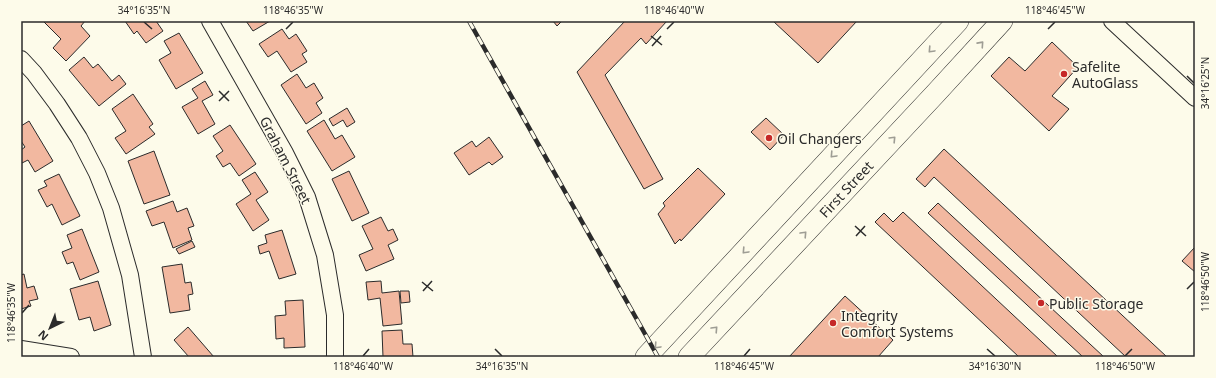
<svg xmlns="http://www.w3.org/2000/svg" width="1216" height="378" viewBox="0 0 1216 378" font-family="'Noto Sans',sans-serif">
  <style>
    .building { fill: #f2b8a0; stroke: #2b2b2b }
    .lines { fill: none; stroke-linecap: round; stroke-linejoin: round }
    .minor-casing { stroke: #2b2b2b; stroke-width: 18 }
    .major-casing { stroke: #2b2b2b; stroke-width: 22 }
    .minor { stroke: #fdfbea; stroke-width: 16 }
    .major { stroke: #fdfbea; stroke-width: 21 }
    .rail-casing { stroke: #2b2b2b; stroke-width: 4.5 }
    .rail { stroke: #fdfbea; stroke-width: 3; stroke-dasharray: 9; stroke-linecap: butt }
    .oneway { stroke: #9e9d94 }
    .ticks { fill: none; stroke: #2b2b2b; stroke-width: 1.5 }
    .poi-dot { fill: #c62828; stroke: #fdfbea; stroke-width: 1.5 }
    .labels { text-anchor: middle; dominant-baseline: central; stroke-width: 3; stroke-linejoin: round; paint-order: stroke }
    .poi-label { font-size: 14px; fill: #2b2b2b; stroke: #fdfbea; text-anchor: start }
    .street-label { font-size: 14px; fill: #2b2b2b; stroke: #fdfbea }
    .neatline { fill: none; stroke: #2b2b2b; stroke-width: 1.5 }
    .ticks-label { font-size: 10px; text-anchor: middle; fill: #2b2b2b }
  </style>
  <rect width="100%" height="100%" fill="#fdfbea"/>
  <g class="building">
    <path d="M43,21H85L81,26L90,36L66,61L53,48L61,39Z"/>
    <path d="M125,21H156L163,31L146,43L137,31L134,34Z"/>
    <path d="M246,21H270L253,31Z"/>
    <path d="M553,21H562L557,26Z"/>
    <path d="M625,21H667L646,44L641,38L605,75L663,179L644,189L577,72Z"/>
    <path d="M773,21H857L818,63Z"/>
    <path d="M282,29L289,39L296,34L307,51L302,54L307,62L291,72L277,51L268,57L259,44Z"/>
    <path d="M179,33L203,73L176,89L159,60L171,53L164,41Z"/>
    <path d="M1052,42L1078,67L1052,96L1069,109L1049,131L991,76L1009,57L1025,71Z"/>
    <path d="M84,57L93,68L98,64L112,81L119,75L126,84L99,106L69,70Z"/>
    <path d="M297,74L306,88L314,83L323,98L316,103L322,113L306,124L281,85Z"/>
    <path d="M205,81L213,95L202,101L215,124L198,134L182,107L198,98L192,89Z"/>
    <path d="M133,94L153,124L149,127L155,134L126,154L115,138L126,131L112,109Z"/>
    <path d="M347,108L355,122L347,127L343,120L333,126L329,119Z"/>
    <path d="M766,118L784,135L770,150L751,132Z"/>
    <path d="M324,120L335,139L342,135L355,157L332,171L307,131Z"/>
    <path d="M29,121L53,161L35,172L28,160L22,163L21,161V150L25,147L21,141V126Z"/>
    <path d="M230,125L256,164L239,176L230,163L223,167L216,156L223,151L213,136Z"/>
    <path d="M489,137L503,157L492,165L489,162L469,175L454,153L472,141L476,147Z"/>
    <path d="M944,149L1167,357H1126L934,177L925,187L916,179Z"/>
    <path d="M154,151L170,195L144,204L128,161Z"/>
    <path d="M698,168L725,194L681,241L680,239L675,244L658,214L665,206L663,203Z"/>
    <path d="M349,171L369,213L352,221L332,179Z"/>
    <path d="M255,172L268,192L256,200L269,220L253,231L236,204L251,194L242,180Z"/>
    <path d="M59,174L80,216L62,225L52,204L47,207L38,190L47,186L44,181Z"/>
    <path d="M173,201L177,212L187,208L194,226L188,228L192,240L173,248L164,222L152,226L146,211Z"/>
    <path d="M938,203L1104,357H1083L928,213Z"/>
    <path d="M903,212L1058,357H1019L875,222L884,213L893,222Z"/>
    <path d="M381,217L388,231L393,229L398,240L388,245L394,259L366,271L359,255L373,249L362,226Z"/>
    <path d="M82,229L99,272L80,280L73,262L67,264L62,252L72,248L67,235Z"/>
    <path d="M282,230L296,274L279,279L269,251L260,254L258,246L267,243L265,235Z"/>
    <path d="M192,241L195,247L179,254L176,249Z"/>
    <path d="M1195,247V272L1182,261Z"/>
    <path d="M182,264L185,283L191,282L193,294L188,295L190,310L170,313L162,267Z"/>
    <path d="M24,274L27,288L34,286L38,299L29,301L31,306L21,309V275Z"/>
    <path d="M98,281L111,325L94,331L90,317L79,320L70,289Z"/>
    <path d="M381,281L382,293L399,291L402,324L383,326L380,298L368,300L366,282Z"/>
    <path d="M400,291H409L410,302L401,303Z"/>
    <path d="M845,296L893,340L878,357H789Z"/>
    <path d="M303,300L305,347L284,348V338L276,339L275,316L286,315L285,301Z"/>
    <path d="M188,327L214,357H189L174,340Z"/>
    <path d="M402,330L403,344H412L413,357H383L382,331Z"/>
  </g>
  <g class="lines">
    <g class="minor-casing">
      <g id="minor">
        <path d="M210,21L285,153L307,197L325,255L335,315V357"/>
        <path d="M1112,21L1195,98"/>
        <path d="M21,59L34,73L57,104L79,138L97,173L111,208L130,275L143,357"/>
        <path d="M21,349L71,357"/>
      </g>
    </g>
    <g class="major-casing">
      <g id="major">
        <path d="M646,357L958,21"/>
        <path d="M689,357L936,93L1002,21"/>
      </g>
    </g>
    <use href="#minor" class="minor"/>
    <use href="#major" class="major"/>
    <g class="rail-casing">
      <path id="rail" d="M469,21L658,357"/>
    </g>
    <use href="#rail" class="rail"/>
  </g>
  <defs><path id="oneway-chevron" d="M-2-3.5L2.5 0L-2 3.5" fill="none" stroke-width="1.6" stroke-linecap="round" stroke-linejoin="round"/></defs>
  <g class="oneway">
    <use href="#oneway-chevron" transform="translate(981 44) rotate(-48)"/>
    <use href="#oneway-chevron" transform="translate(931 50) rotate(133)"/>
    <use href="#oneway-chevron" transform="translate(893 139) rotate(-46)"/>
    <use href="#oneway-chevron" transform="translate(833 155) rotate(133)"/>
    <use href="#oneway-chevron" transform="translate(804 234) rotate(-47)"/>
    <use href="#oneway-chevron" transform="translate(745 251) rotate(133)"/>
    <use href="#oneway-chevron" transform="translate(715 329) rotate(-47)"/>
    <use href="#oneway-chevron" transform="translate(657 346) rotate(133)"/>
  </g>
  <path class="ticks" d="M144,22L152,29M286,29L293,22M667,29L674,22M1048,29L1055,22M651,36L662,45M652,46L661,36M1187,76L1194,83M219,91L229,101M219,101L229,91M855,226L866,236M856,236L865,226M422,282L433,291M1187,289L1194,282M423,291L432,281M22,313L29,305M495,349L502,356M987,349L995,356M363,356L369,349M744,356L750,349M1125,356L1132,349"/>
  <g class="poi-dot">
    <circle cx="1064" cy="74" r="4"/>
    <circle cx="769" cy="138" r="4"/>
    <circle cx="1041" cy="303" r="4"/>
    <circle cx="833" cy="323" r="4"/>
  </g>
  <g class="labels">
    <g class="poi-label">
      <text x="1072" y="66">Safelite<tspan x="1072" dy="16">AutoGlass</tspan></text>
      <text x="777" y="138">Oil Changers</text>
      <text x="1049" y="303">Public Storage</text>
      <text x="841" y="315">Integrity<tspan x="841" dy="16">Comfort Systems</tspan></text>
    </g>
    <g class="street-label">
      <text transform="translate(286 160) rotate(63)">Graham Street</text>
      <text transform="translate(846 189) rotate(-47)">First Street</text>
    </g>
  </g>
  <rect width="1216" height="378" fill="none" stroke="#fdfbea" stroke-width="44"/>
  <g transform="translate(50 328) rotate(223)" stroke="#fdfbea" stroke-width="3" paint-order="stroke">
  <path d="M0-3L7 15L0 10L-7 15Z" fill="#2b2b2b"/>
  <text y="-6" font-size="11" font-weight="bold" text-anchor="middle" fill="#2b2b2b">N</text>
  </g>
  <rect x="22" y="22" width="1172" height="334" class="neatline"/>
  <g class="ticks-label">
    <text x="144" y="14">34°16'35"N</text>
    <text x="293" y="14">118°46'35"W</text>
    <text x="674" y="14">118°46'40"W</text>
    <text x="1055" y="14">118°46'45"W</text>
    <text transform="translate(1205 83) rotate(-90)" y="4">34°16'25"N</text>
    <text transform="translate(1205 282) rotate(-90)" y="4">118°46'50"W</text>
    <text transform="translate(11 313) rotate(-90)" y="4">118°46'35"W</text>
    <text x="363" y="370">118°46'40"W</text>
    <text x="502" y="370">34°16'35"N</text>
    <text x="744" y="370">118°46'45"W</text>
    <text x="995" y="370">34°16'30"N</text>
    <text x="1125" y="370">118°46'50"W</text>
  </g>
</svg>
